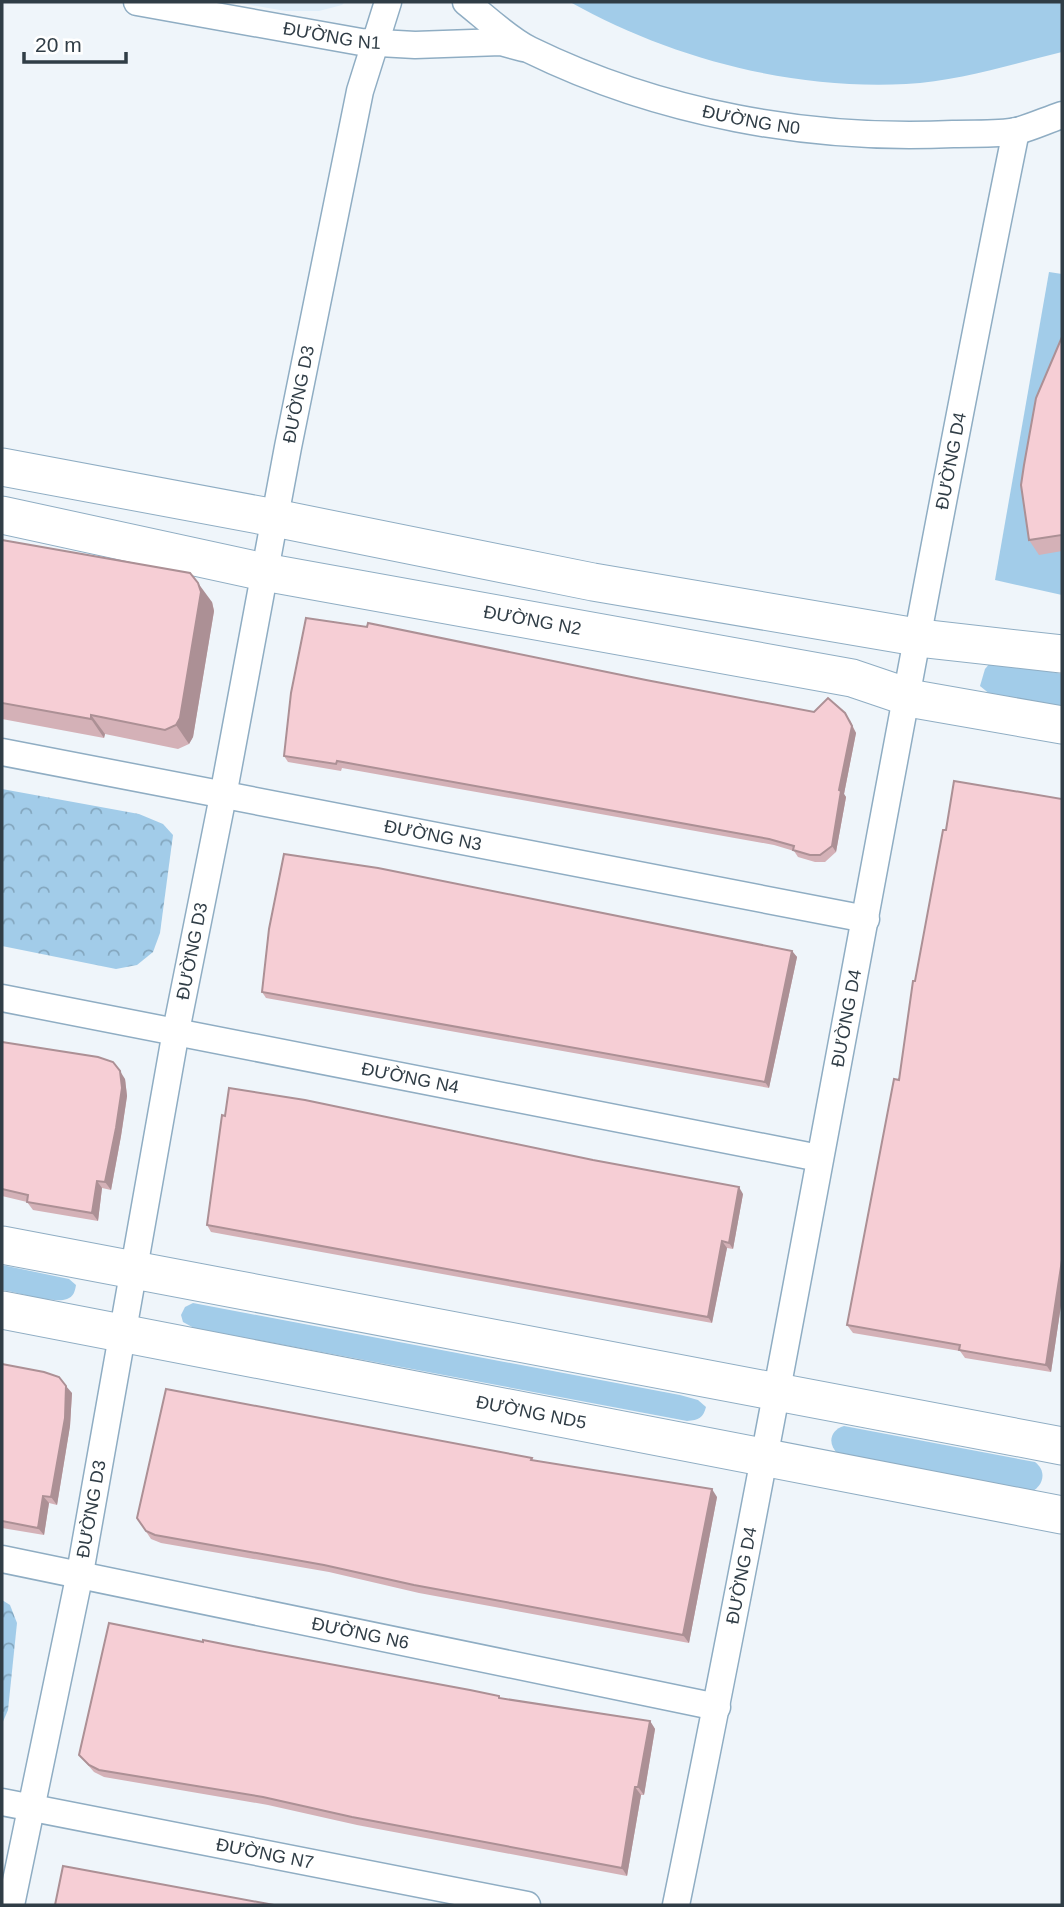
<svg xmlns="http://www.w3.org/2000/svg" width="1064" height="1907" viewBox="0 0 1064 1907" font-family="Arial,sans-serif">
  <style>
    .built { fill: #deedf9 }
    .grass { fill: #a2cce9 }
    .forest { fill: url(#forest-crowns) }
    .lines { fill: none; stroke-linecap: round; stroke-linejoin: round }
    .street-casing { stroke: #8fadc3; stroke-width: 29 }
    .secondary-casing { stroke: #8fadc3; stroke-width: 39 }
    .street { stroke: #fff; stroke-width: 26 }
    .secondary { stroke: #fff; stroke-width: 37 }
    .wall { fill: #d4b1b7 }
    .shaded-wall { fill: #ac9095 }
    .building { fill: #f6ced5; stroke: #ac9095; stroke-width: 2 }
    .labels { text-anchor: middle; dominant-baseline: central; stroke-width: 6; stroke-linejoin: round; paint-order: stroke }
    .street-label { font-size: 18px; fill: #303d46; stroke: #fff }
  </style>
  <defs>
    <pattern id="forest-crowns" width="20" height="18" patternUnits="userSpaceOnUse" patternTransform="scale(1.75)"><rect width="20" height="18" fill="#a2cce9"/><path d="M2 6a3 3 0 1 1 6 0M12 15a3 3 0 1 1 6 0" fill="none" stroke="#84a7bf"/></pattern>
  </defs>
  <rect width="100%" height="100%" fill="#eff5fa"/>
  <path class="built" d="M234,2H345L342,5L319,11H285Z"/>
  <g class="grass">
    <path d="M570,2H1062V52C1012,64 959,81 906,84C791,90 670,58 570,2Z"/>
    <path d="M1049,272L1062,274V595L995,580Z"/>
    <path d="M990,663H1005L1062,674V707L991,695L980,686L985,669Z"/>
    <path d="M2,1265L69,1279L76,1285C75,1292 73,1297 67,1299C53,1304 17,1292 2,1290Z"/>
    <path d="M193,1303L680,1395L698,1400L706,1407C703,1418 699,1420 687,1421L194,1328L183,1322L181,1315L185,1307Z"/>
    <path d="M844,1426L1035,1462C1048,1472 1043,1488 1028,1493L838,1454C827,1444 830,1430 844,1426Z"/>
  </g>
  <g class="forest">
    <path d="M2,789L139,814L163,824L173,835L160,933L153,952L137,965L116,969L2,946Z"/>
    <path d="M2,1600L10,1605L17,1623L8,1710L2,1724Z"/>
  </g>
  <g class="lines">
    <g class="street-casing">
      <g id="street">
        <path id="s1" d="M137,2L361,42L415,45L501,42L523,48"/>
        <path id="s2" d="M466,2C485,17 509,40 530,50C659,113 810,141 953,134C974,133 997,135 1017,131C1032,127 1047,120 1062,115"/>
        <path id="s3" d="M2,752L866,919"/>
        <path id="s4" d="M2,998L819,1158"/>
        <path id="s5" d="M2,1559L717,1707"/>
        <path id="s6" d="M2,1802L527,1905"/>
        <path id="s7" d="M11,1905L80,1573L176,1031L223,796L288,447L360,91L388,2"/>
        <path id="s8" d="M676,1905C797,1315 896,721 1016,131"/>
      </g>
    </g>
    <g class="secondary-casing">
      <g id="secondary">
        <path d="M2,467L275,518L593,582L928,639L1062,654"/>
        <path id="s9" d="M2,515L264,572L852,678L914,699L1062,725"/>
        <path d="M2,1245L1062,1446"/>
        <path id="s10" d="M2,1310L1062,1515"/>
      </g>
    </g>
    <use href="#street" class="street"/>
    <use href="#secondary" class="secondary"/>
  </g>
  <g class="wall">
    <path d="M1062,337V551L1039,555L1029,540Z"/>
    <path d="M2,540L212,602L214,611L193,737L189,744L178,749L105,734L104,738L2,719Z"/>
    <path d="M646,680L850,720L856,733L844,794L846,797L836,852L825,862H815L798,857L794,851L774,845L342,768L341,771L288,762L284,756Z"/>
    <path d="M1062,799V1299L1051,1372L965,1358L960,1351L853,1333L847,1325L899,1080L915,981Z"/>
    <path d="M792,951L797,957L769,1088L266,998L262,992Z"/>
    <path d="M2,1042L125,1079L127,1096L121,1136L111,1190L102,1188L98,1221L33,1210L27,1202L2,1196Z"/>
    <path d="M743,1194L733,1249L727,1248L712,1323L211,1232L207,1225Z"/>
    <path d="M2,1364L72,1393L70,1426L57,1505L49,1503L44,1535L2,1528Z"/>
    <path d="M533,1461L717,1497L689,1643L419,1593L329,1572L161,1543L151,1539L137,1518Z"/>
    <path d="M203,1642L501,1698L650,1721L655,1729L644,1795H641L627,1876L357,1825L268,1805L104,1777L94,1772L79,1755Z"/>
  </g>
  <g class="shaded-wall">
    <path d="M198,583L212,602L214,611L193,737L189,744L176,725Z"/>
    <path d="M845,713L856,733L844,794L846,797L836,852L832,846Z"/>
    <path d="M91,715L105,734L104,738L91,719Z"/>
    <path d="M792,951L797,957L769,1088L765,1082Z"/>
    <path d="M120,1071L125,1079L127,1096L121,1136L111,1190L105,1182Z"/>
    <path d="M97,1181L102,1188L98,1221L92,1213Z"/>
    <path d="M739,1187L743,1194L733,1249L729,1243Z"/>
    <path d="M722,1241L727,1248L712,1323L708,1317Z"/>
    <path d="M1062,1259V1299L1051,1372L1046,1365Z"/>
    <path d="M66,1386L72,1393L70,1426L57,1505L51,1497Z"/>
    <path d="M712,1489L717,1497L689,1643L683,1635Z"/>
    <path d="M43,1496L49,1503L44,1535L38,1528Z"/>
    <path d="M650,1721L655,1729L644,1795L638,1787Z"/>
    <path d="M635,1787L641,1795L627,1876L622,1868Z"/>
  </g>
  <g class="building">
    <path d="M1062,337V535L1029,540L1021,485L1024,465L1036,398Z"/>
    <path d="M2,540L190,573L198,583L201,592L180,718L176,725L165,730L91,715V719L2,703Z"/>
    <path d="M306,618L367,627L368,623L646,680L814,712L828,698L845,713L852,726L839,790L841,791L832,846L820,855H810L793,850L794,846L769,839L337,761L336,764L284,756L291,693Z"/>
    <path d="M954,781L1062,799V1260L1046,1365L959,1350L960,1345L847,1325L894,1079L899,1080L913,981H915L943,830H946Z"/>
    <path d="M284,854L378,868L792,951L765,1082L262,992L269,929Z"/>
    <path d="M2,1042L98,1057L113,1062L120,1071L122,1088L116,1128L105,1182L97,1181L92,1213L27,1202L28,1195L2,1189Z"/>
    <path d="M229,1088L305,1100L593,1160L739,1187L729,1243L722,1241L708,1317L207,1225L222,1115L225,1116Z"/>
    <path d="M2,1364L44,1372L59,1377L66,1386L65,1418L51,1497L43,1496L38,1528L2,1521Z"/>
    <path d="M166,1389L532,1458L531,1460L712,1489L683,1635L414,1585L324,1565L155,1535L146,1531L137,1518Z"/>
    <path d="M109,1623L203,1642V1640L233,1646L470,1690L499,1696V1698L650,1721L638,1787H635L622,1868L352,1817L263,1797L99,1770L89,1765L79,1755Z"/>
    <path d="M63,1866L274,1905H55Z"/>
  </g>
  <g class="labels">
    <g class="street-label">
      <text stroke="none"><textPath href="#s1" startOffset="198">ĐƯỜNG N1</textPath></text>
      <text stroke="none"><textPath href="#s2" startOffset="313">ĐƯỜNG N0</textPath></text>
      <text stroke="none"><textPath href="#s7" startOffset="1538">ĐƯỜNG D3</textPath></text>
      <text stroke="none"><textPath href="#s8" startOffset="1470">ĐƯỜNG D4</textPath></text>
      <text stroke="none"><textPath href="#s9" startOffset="541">ĐƯỜNG N2</textPath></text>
      <text stroke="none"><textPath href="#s3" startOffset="439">ĐƯỜNG N3</textPath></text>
      <text stroke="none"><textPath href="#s7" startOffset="971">ĐƯỜNG D3</textPath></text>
      <text stroke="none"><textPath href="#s8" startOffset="903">ĐƯỜNG D4</textPath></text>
      <text stroke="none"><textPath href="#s4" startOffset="416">ĐƯỜNG N4</textPath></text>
      <text stroke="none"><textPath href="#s10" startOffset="539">ĐƯỜNG ND5</textPath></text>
      <text stroke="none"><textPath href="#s7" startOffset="404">ĐƯỜNG D3</textPath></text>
      <text stroke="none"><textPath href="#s8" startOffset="336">ĐƯỜNG D4</textPath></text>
      <text stroke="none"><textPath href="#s5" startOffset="366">ĐƯỜNG N6</textPath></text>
      <text stroke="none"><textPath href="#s6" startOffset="268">ĐƯỜNG N7</textPath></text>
    </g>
  </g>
  <rect width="1064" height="1907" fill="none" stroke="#303d46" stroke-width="7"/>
  <path d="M24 52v10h102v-10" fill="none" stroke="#303d46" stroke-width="3.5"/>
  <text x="35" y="52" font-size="21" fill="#303d46" stroke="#ffffff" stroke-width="5" paint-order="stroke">20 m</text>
</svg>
